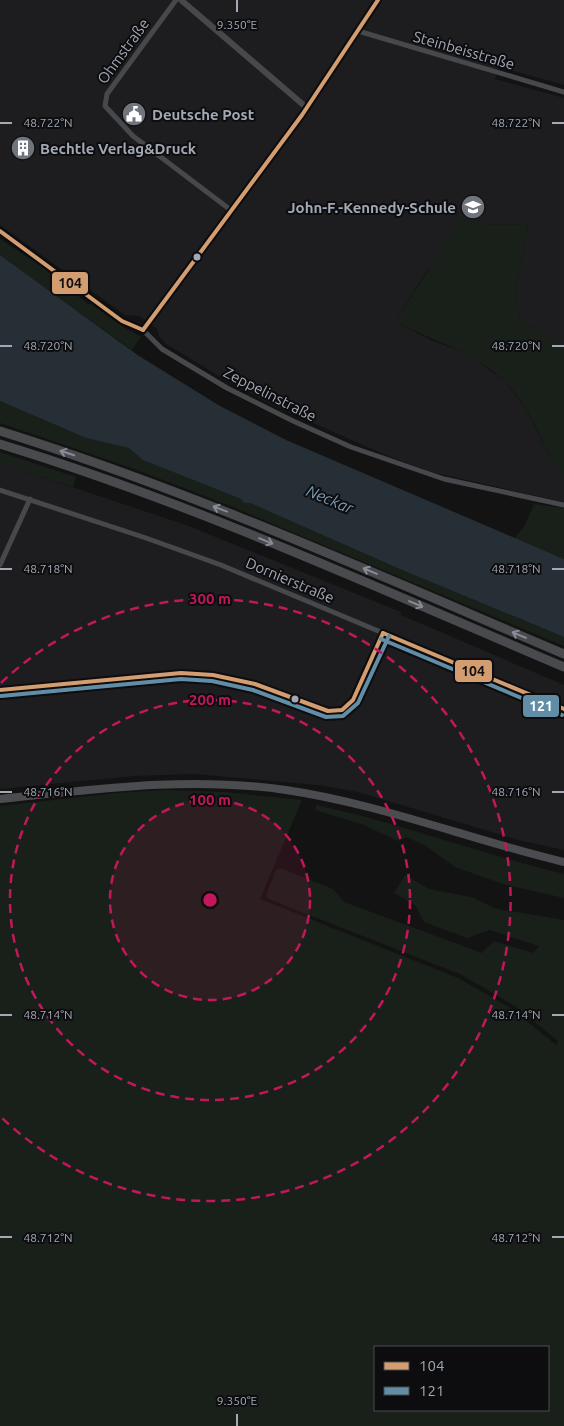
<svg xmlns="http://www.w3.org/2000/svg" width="564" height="1426" viewBox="0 0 564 1426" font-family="Ubuntu,sans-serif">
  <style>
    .built { fill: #1d1d1f }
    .green { fill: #19201a; fill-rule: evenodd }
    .water { fill: #262f35 }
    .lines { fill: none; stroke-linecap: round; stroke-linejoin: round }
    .minor { stroke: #47484c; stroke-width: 5 }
    .tertiary { stroke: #47484c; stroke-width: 6 }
    .secondary { stroke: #4b4c50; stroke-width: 8 }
    .trunk { stroke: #494a4e; stroke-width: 9 }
    .bus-1-casing { stroke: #0d0d0f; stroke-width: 8 }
    .bus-2-casing { stroke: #0d0d0f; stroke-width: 8 }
    .bus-1 { stroke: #d39d70; stroke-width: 4 }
    .bus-2 { stroke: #618ea6; stroke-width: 4 }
    .oneway { stroke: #878c96 }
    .ticks { fill: none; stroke: #a2a9b5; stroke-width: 2 }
    .ring { fill: none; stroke: #c2185b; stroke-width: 2.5; stroke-dasharray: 9 6 }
    .bus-dot { fill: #a2a9b5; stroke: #0d0d0f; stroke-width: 2 }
    .labels { text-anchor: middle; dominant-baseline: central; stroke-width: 4; stroke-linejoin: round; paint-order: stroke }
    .street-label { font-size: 15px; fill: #a2a9b5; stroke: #0d0d0f }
    .poi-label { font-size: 15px; font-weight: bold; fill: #a2a9b5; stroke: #0d0d0f; text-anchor: start }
    .water-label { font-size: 16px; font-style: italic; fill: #769ab3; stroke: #0d0d0f }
    .ticks-label { font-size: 12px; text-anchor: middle; fill: #a2a9b5; stroke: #0d0d0f; stroke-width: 4; stroke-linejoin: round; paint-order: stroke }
    .centre { fill: #c2185b; stroke: #0d0d0f; stroke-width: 2.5 }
    .ring-label { font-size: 15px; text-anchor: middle; font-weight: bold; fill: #c2185b; stroke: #0d0d0f; stroke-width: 4; stroke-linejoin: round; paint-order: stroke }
    .line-badge { stroke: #0d0d0f; stroke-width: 2 }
    .badge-label { font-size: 14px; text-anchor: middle; font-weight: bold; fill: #fff }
    .pale-badge-label { font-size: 14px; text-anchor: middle; font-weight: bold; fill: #111 }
  </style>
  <rect width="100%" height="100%" fill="#131313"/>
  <g class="built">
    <path d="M0,0H564V85L499,67L495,79L564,98V346L520,320L515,295L528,224L480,225L472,223L426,272L395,322L431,340L470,355L504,381L525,407L547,452L564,476V502L435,473L390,457L275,406L222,378L166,344L159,336L157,329L140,316L125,315L0,225Z"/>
    <path d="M0,463L186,525L401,612V615L564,685V850L518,840L358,792L318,785L195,774L134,776L0,789Z"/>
  </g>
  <g class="green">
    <path d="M462,218L480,225L528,224L515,295L520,320L564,346V476C545,455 539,429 524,406C491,355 446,347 395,322Z"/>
    <path d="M0,239L38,264L88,304H91L123,327L141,337L132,350L0,255Z"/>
    <path d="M0,401L86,438L129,448L144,460L241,499L244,503H250L402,570L564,637V646L228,505L129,467L0,423Z"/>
    <path d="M0,452L76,477L73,487L0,463Z"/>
    <path d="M534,504L564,508V559L515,538L525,525Z"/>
    <path d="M166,790L225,792L302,800L260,899L458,978L512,1009L556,1045L558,1041L515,1006L460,974L286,906L267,898L266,895L276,870L280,868L333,889L344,902L482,953L494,941L533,953L539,946L490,930L467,938L424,922L415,905L394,893L405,875L429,889L471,897L497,909L564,920V1426H0V806L116,793ZM375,1347H548V1410H375Z"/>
    <path d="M316,805C400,823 481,854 564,874V898L503,884L466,871L455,867L426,846L406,837L398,841L364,825L315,810Z"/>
  </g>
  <path class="water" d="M0,255L139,356L220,406L286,440L564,559V637L402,570L250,503H244L241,499L143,460L129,448L86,438L0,401Z"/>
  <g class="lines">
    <g class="minor">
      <path d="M176,0L107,94L105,106L133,136L232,211"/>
      <path d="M358,31L564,92"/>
      <path d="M0,231L122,321L143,330L162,349L227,388L293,421L351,447L444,479L564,505"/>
      <path d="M143,330L302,115L378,0"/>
      <path d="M0,490L146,538L221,565L564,709"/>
      <path d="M0,565L30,499"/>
      <path d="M0,690L181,673L213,675L255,684L328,711L342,710L353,700L383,633"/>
    </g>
    <path class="tertiary" d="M181,0L307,108"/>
    <path class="secondary" d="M0,799C96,789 190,776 286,790C381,804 471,840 564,862"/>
    <g class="trunk">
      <path d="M0,431C193,491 378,575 564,654"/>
      <path d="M0,444C193,503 378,588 564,667"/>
    </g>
    <g class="bus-1-casing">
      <g id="bus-1">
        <path d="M0,231L122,321L143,330"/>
        <path d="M143,330L302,115L378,0"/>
        <path d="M383,633L564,709"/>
        <path d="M0,690L181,673L213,675L255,684L328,711L342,710L353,700L383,633"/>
      </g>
    </g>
    <g class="bus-2-casing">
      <g id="bus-2">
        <path d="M381,639L562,715"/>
        <path d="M1,696L181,679L212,681L253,690L326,717L343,716L358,703L389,636"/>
      </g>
    </g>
    <use href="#bus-1" class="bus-1"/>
    <use href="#bus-2" class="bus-2"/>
  </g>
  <defs><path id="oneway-shaft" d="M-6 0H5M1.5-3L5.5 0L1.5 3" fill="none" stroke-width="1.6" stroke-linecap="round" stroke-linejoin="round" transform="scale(1.25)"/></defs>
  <g class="oneway">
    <use href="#oneway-shaft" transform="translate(67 453) rotate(-162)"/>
    <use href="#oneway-shaft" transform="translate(220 509) rotate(-159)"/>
    <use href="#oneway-shaft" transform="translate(266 541) rotate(22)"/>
    <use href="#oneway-shaft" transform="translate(370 571) rotate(-157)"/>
    <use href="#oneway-shaft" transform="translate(416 604) rotate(23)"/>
    <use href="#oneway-shaft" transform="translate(519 635) rotate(-157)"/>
  </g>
  <path class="ticks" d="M237,0V12M0,123H12M552,123H564M0,346H12M552,346H564M0,569H12M552,569H564M0,792H12M552,792H564M0,1015H12M552,1015H564M0,1237H12M552,1237H564M237,1414V1426"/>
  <circle cx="210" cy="900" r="100" fill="#c2185b" fill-opacity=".12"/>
  <g class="ring">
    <circle cx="210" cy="900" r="100"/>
    <circle cx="210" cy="900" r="200"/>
    <path d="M1 683A301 301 0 1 1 1 1117"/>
  </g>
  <defs>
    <g id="civic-disc" transform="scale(1.25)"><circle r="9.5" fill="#70747c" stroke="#0d0d0f"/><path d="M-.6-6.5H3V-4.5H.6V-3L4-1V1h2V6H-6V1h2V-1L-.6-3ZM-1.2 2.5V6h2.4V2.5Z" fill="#fff"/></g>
    <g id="building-disc" transform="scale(1.25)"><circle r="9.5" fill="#70747c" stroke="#0d0d0f"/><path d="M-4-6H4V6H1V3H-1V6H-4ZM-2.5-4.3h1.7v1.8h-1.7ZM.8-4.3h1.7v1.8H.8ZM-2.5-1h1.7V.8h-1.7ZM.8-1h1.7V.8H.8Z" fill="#fff"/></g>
    <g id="school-disc" transform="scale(1.25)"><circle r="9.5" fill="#70747c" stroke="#0d0d0f"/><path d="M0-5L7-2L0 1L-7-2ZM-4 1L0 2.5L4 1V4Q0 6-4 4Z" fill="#fff"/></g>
  </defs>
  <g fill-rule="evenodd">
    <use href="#civic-disc" x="134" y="114"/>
    <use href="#building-disc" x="23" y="148"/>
    <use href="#school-disc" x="473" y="207"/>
  </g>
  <g class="bus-dot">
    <circle cx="197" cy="257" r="4.5"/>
    <circle cx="295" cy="699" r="4.5"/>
  </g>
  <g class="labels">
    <g class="street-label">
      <text transform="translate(464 50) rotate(16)">Steinbeisstraße</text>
      <text transform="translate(123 51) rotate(-54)">Ohmstraße</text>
      <text transform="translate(270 394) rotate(27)">Zeppelinstraße</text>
      <text transform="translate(290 580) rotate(23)">Dornierstraße</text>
    </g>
    <g class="poi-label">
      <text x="152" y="114">Deutsche Post</text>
      <text x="40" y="148">Bechtle Verlag&amp;Druck</text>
      <text x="456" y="207" text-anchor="end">John-F.-Kennedy-Schule</text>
    </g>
    <g class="water-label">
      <text transform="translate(330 499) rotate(23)">Neckar</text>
    </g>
  </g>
  <g class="ticks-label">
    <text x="237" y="29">9.350°E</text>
    <text x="48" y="127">48.722°N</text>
    <text x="516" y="127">48.722°N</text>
    <text x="48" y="350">48.720°N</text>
    <text x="516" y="350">48.720°N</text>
    <text x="48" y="573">48.718°N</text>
    <text x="516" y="573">48.718°N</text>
    <text x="48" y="796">48.716°N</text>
    <text x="516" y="796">48.716°N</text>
    <text x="48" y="1019">48.714°N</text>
    <text x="516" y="1019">48.714°N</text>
    <text x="48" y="1242">48.712°N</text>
    <text x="516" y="1242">48.712°N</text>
    <text x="237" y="1405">9.350°E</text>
  </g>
  <circle cx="210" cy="900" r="8" class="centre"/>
  <g class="ring-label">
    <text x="210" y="604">300 m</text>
    <text x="210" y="705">200 m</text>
    <text x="210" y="805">100 m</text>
  </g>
  <g class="line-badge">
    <rect x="51" y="271" width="38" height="24" rx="5" fill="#d39d70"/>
    <rect x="454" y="659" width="39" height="24" rx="5" fill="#d39d70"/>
    <rect x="522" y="694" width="38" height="24" rx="5" fill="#618ea6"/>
  </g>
  <g class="badge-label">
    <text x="541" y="711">121</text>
  </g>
  <g class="pale-badge-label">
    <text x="70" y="288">104</text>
    <text x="473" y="676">104</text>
  </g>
  <rect x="374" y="1346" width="175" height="65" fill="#0d0d0f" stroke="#494b51"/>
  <rect x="384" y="1362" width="25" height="8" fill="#d39d70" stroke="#494b51"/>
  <text x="419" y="1371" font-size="15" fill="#a2a9b5">104</text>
  <rect x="384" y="1387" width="25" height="8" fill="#618ea6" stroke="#494b51"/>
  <text x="419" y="1396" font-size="15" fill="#a2a9b5">121</text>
</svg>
